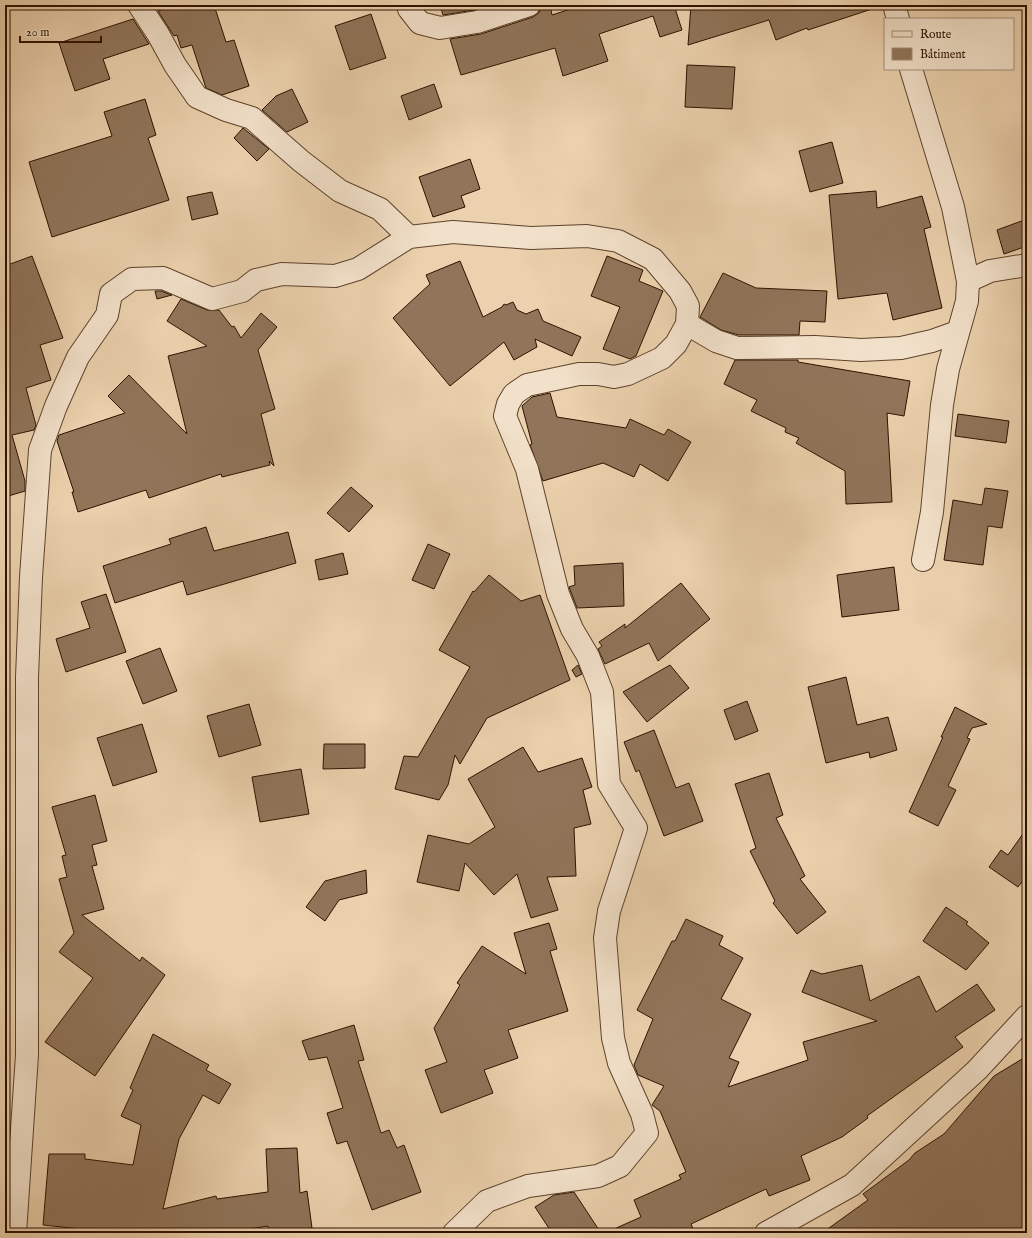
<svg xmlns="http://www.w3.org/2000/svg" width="1032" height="1238" viewBox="0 0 1032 1238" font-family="'IM FELL English',serif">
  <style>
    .building { fill: #90755a; stroke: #2e1200 }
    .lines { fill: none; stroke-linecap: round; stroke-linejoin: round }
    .minor-casing { stroke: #5d422b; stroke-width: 24 }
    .minor { stroke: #f2e1ca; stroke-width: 22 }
  </style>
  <rect width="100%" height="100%" fill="#ebd1ad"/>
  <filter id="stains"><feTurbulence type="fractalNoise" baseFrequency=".005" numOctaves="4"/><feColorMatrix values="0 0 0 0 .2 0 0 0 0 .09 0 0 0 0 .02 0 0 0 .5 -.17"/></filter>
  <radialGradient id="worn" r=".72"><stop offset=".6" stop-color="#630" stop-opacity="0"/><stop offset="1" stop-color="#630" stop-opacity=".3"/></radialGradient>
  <g class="building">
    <path d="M175,5H214L226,42L234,40L249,86L222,95L206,88L192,45L181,48L177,35L174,36L158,11Z"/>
    <path d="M440,5H489L474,10L443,15Z"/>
    <path d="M541,5H550L552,15L583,5H674L682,30L660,37L653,16L599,34L608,61L563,76L555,48L461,75L450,39L481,34L533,17L539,13Z"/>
    <path d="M691,5H871L872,9L808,30L807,28L776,40L769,20L688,45Z"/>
    <path d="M371,14L386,58L350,70L335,26Z"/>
    <path d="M133,19L149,44L103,59L110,79L75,91L59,43Z"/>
    <path d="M687,65L735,67L732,109L685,107Z"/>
    <path d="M434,84L442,107L409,120L401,96Z"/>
    <path d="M292,89L308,122L287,132L262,110L276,96Z"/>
    <path d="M145,99L156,135L148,138L169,200L52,237L29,162L112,136L104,112Z"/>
    <path d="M243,128L269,149L257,161L234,138Z"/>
    <path d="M832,142L843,183L810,192L799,151Z"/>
    <path d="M470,159L480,189L461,196L465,207L433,217L419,177Z"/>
    <path d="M876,191L877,208L922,196L931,227L924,229L942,308L893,320L887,293L838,299L829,195Z"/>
    <path d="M212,192L218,214L192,220L187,197Z"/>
    <path d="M1027,219V246L1004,254L997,230Z"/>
    <path d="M32,256L63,338L40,345L51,380L26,388L36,425L34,430L12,435L25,481V491L5,497V266Z"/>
    <path d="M607,256L643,270L639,281L663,291L636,356L630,359L603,349L620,307L591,296Z"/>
    <path d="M460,261L483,317L502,307L504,304L506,305L513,302L517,310L526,314L538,309L543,321L581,337L572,356L535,339L537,347L514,360L504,342L450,386L393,318L430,284L426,275Z"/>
    <path d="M723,273L756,288L827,291L825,322L800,321L799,335H739L721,330L700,317Z"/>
    <path d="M155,291H161L172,295L157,299Z"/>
    <path d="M181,299L207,310H219L232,327L234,326L241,338L261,313L277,327L258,350L275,409L261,414L274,466L269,461L270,465L222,477L221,474L149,498L146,490L78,512L72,492H74L57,441L59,435L125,413L108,396L129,375L187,434L168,356L207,346L167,321Z"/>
    <path d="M735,360H798V362L910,381L904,416L887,413L892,502L846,504L845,471L796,443L799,438L785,432L786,428L751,411L757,400L724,384Z"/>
    <path d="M550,393L557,417L626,428L630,419L664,435L668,429L691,442L668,481L640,464L634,477L603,463L543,481L530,445L532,444L522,406L532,397Z"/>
    <path d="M958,414L1009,421L1006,443L955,436Z"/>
    <path d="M351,487L373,506L349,532L327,513Z"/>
    <path d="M985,488L1008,491L1002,528L988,526L983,565L944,560L953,500L982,505Z"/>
    <path d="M206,527L214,551L288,532L296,563L187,595L183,581L115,603L103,566L171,544L169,539Z"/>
    <path d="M428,544L450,554L434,589L412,580Z"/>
    <path d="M343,553L348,574L319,580L315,560Z"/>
    <path d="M623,563L624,606L577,608L569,587L575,585L574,566Z"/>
    <path d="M894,567L899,610L842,617L837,575Z"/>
    <path d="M489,575L521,601L540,595L570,680L487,718L460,764L455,755L448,785L439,800L395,789L404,756L418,757L470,667L439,650L473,591L474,592Z"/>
    <path d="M681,583L710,619L658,661L649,643L605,664L598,649L602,646L599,642L625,624V628Z"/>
    <path d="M106,594L126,652L66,672L56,639L90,628L81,602Z"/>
    <path d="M160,648L177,691L143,704L126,661Z"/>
    <path d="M578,665L582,674L576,677L572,670Z"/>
    <path d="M670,665L689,688L647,722L623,692Z"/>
    <path d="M846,677L857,725L888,717L897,750L870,758L869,752L826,763L808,687Z"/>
    <path d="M747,701L758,731L735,740L724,710Z"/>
    <path d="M249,704L261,745L219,757L207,716Z"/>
    <path d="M955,707L987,724L972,728L967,738L970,739L948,786L956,790L938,826L909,812L943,737H941Z"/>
    <path d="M142,724L157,772L113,786L97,738Z"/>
    <path d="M654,730L676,788L689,783L703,821L664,836L639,770L636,772L624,742Z"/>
    <path d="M324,744H365V768L323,769Z"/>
    <path d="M523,747L538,772L582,758L592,787L583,790L591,824L574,828L576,876L547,877L558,910L531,918L517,874L494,895L465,863L459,891L417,882L428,835L469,844L495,827L468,779Z"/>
    <path d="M301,769L309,814L260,822L252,777Z"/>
    <path d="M769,773L783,815L776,818L805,876L800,879L826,912L797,934L773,903L775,901L750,851L756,848L735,784Z"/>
    <path d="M95,795L107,841L92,845L97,865L92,866L104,909L82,915L140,961L142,957L165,975L95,1076L45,1042L93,978L59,952L74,933L59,879L67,877L62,856L66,855L52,807Z"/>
    <path d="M1027,828V875L1018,887L989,867L1001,850L1008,855Z"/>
    <path d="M366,870L367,893L339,900L325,921L306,907L325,881Z"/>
    <path d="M946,907L968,922L966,924L989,943L966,970L923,941Z"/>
    <path d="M686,919L723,936L719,945L743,958L721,999L751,1014L729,1058L739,1062L728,1087L808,1060L803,1042L877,1021L802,992L811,970L822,974L862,965L870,1001L919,976L936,1012L977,984L995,1010L955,1037L963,1047L867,1116L868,1118L842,1137L801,1156L810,1180L769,1196L766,1189L691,1224L695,1233H605L641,1217L634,1200L681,1179L679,1175L686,1172L660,1111L652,1105L664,1086L638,1075L634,1065L653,1019L637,1010L672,941H675Z"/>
    <path d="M549,923L557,949L550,951L568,1011L508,1030L518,1058L484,1070L493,1093L441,1113L425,1070L447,1062L434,1028L460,985L457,983L482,946L526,974L514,933Z"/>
    <path d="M354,1025L364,1060L358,1061L381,1133L389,1130L397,1148L404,1145L421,1192L372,1210L347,1141L337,1144L327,1113L343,1108L327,1057L309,1060L302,1041Z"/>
    <path d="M153,1034L209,1065L206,1070L231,1084L219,1104L203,1095L179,1139L163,1209L216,1196L217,1199L268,1192L266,1149L297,1148L300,1193L307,1191L312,1228L276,1233H269L268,1226L225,1233H101L100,1231L43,1225L49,1154H85V1159L133,1165L141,1125L121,1116L133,1090L130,1088Z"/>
    <path d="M1027,1056V1233H822L868,1200L863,1194L909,1160L915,1153L944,1134L994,1076Z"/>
    <path d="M574,1192L601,1233H552L535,1207L554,1195Z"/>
  </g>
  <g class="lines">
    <g class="minor-casing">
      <g id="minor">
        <path d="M139,5L158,34L175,65L197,97L226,110L252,118L301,161L340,191L380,209L409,237"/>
        <path d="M408,5L409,9L420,23L440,28L477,22L529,5"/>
        <path d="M894,5L898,19"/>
        <path d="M911,69L953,207L968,281L967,301L948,369L942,405L932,512L923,560"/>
        <path d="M968,281L990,271L1027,265"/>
        <path d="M687,324L716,341L737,348L815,347L861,350L901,348L932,341L957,332"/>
        <path d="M15,1233L27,1055V677L31,577L40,450L56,406L78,357L107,315L111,294L132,279L163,278L212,299L242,291L256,280L282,274L335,276L358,269L409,237L453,232L531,238L587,236L618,241L653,259L680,291L688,306L687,324L676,344L662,358L628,374L614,377L598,374H579L527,385L514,394L508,404L505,416L527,469L558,594L572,629L588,656L602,692L609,784L636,828L609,911L605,938L613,1038L619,1063L642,1114L647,1133L620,1166L598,1176L528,1186L487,1201L454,1233"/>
        <path d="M766,1233L852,1185L977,1070L1027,1016"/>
      </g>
    </g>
    <use href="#minor" class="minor"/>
  </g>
  <rect width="1032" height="1238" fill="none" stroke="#ebd1ad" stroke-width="20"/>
  <rect x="6" y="6" width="1020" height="1226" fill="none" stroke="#2e1200" stroke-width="2"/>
  <rect x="10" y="10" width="1012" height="1218" fill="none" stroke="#2e1200"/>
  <rect x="884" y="18" width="130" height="52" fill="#f2e1ca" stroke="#a48e79"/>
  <rect x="892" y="31" width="20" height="6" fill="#f2e1ca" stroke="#a48e79"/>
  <text x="920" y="38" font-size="12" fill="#2e1200">Route</text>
  <rect x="892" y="48" width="20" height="12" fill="#90755a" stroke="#a48e79"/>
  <text x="920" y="58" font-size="12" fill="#2e1200">Bâtiment</text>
  <path d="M20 36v6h81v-6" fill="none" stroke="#2e1200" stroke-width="2"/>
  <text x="26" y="36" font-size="12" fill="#2e1200" stroke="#f2e1ca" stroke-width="3" paint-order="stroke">20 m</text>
  <rect width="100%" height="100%" filter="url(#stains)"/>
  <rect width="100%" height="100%" fill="url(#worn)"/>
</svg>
